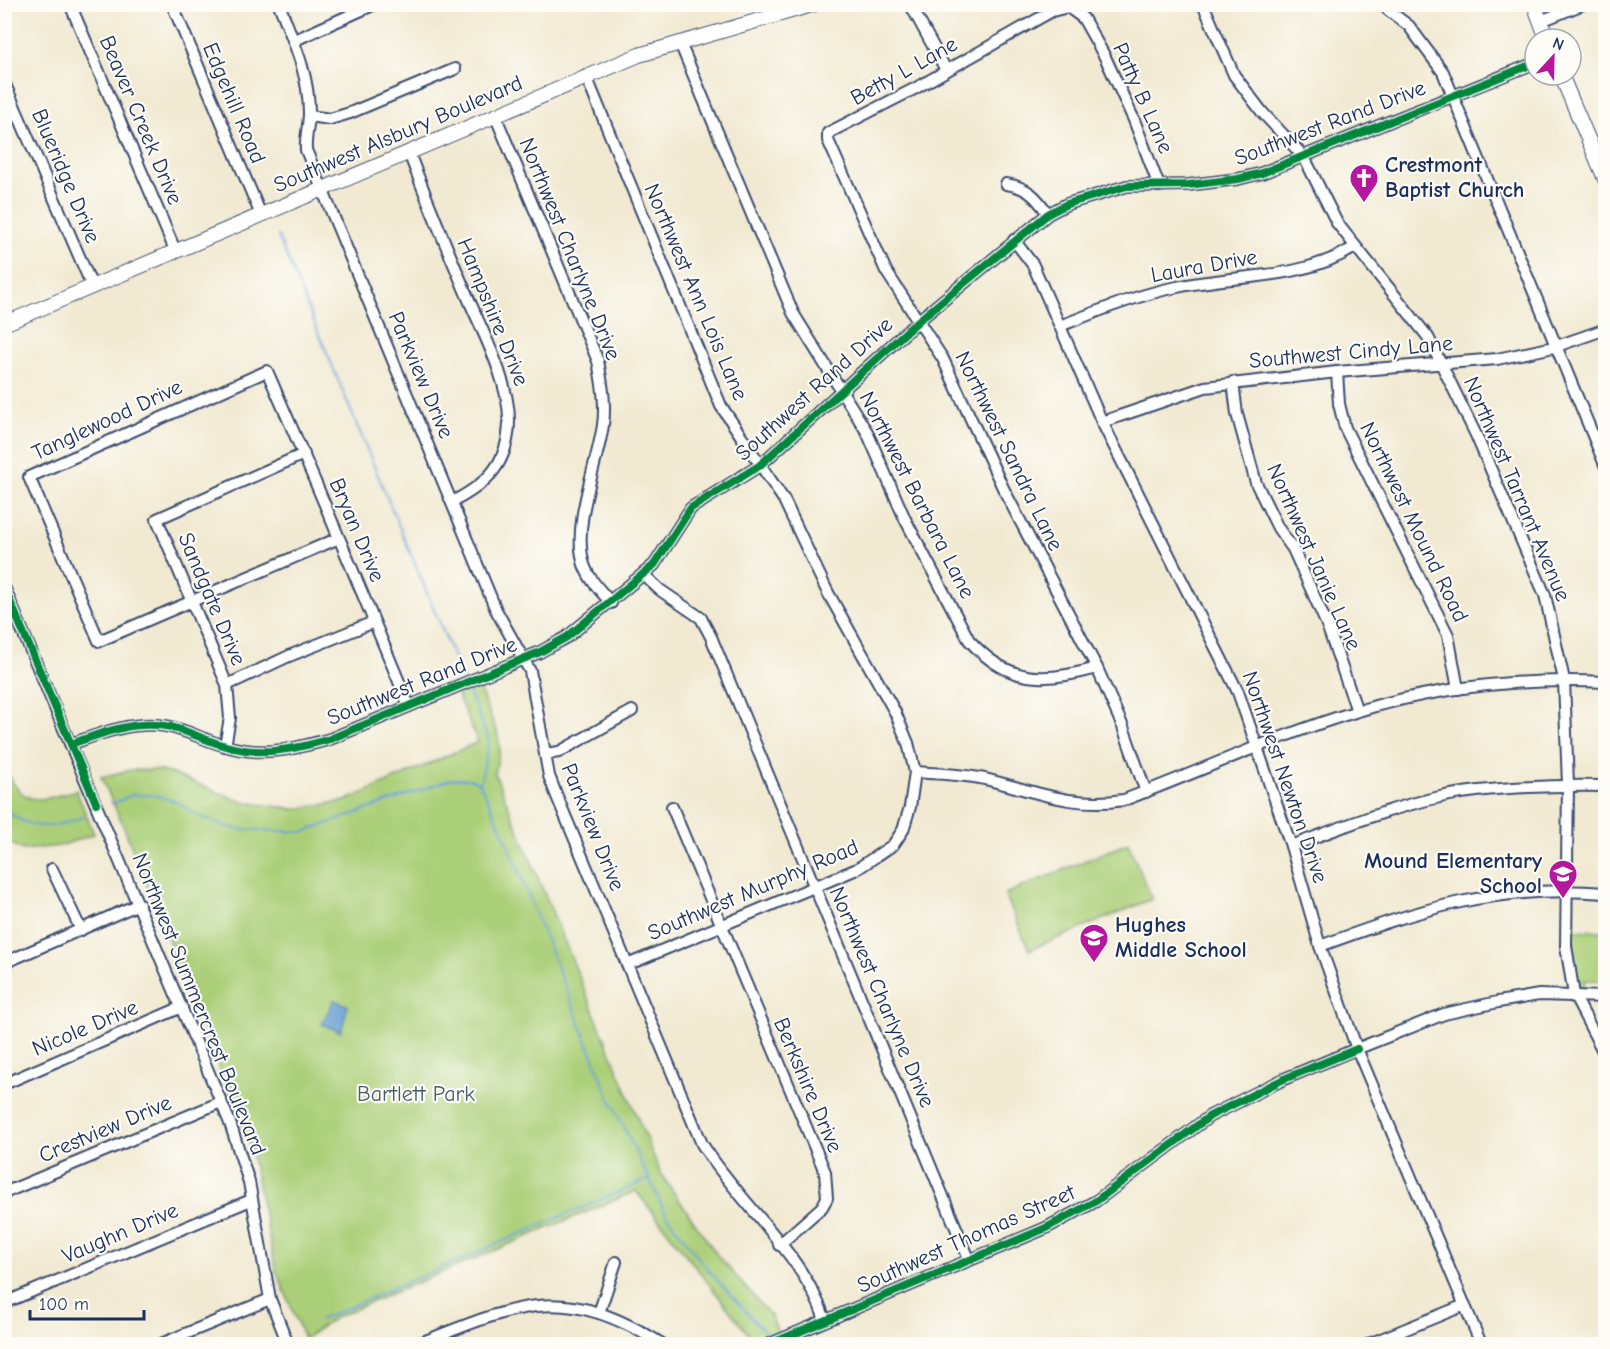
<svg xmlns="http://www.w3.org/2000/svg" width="1610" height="1349" viewBox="0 0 1610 1349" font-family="'Comic Neue',sans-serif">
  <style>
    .green { fill: #abcf78; stroke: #637f6b; stroke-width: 1.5 }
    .water { fill: #659ed4; stroke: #406699; stroke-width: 1.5 }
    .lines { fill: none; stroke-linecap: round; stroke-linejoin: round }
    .stream { stroke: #659ed4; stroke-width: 2 }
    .minor-casing { stroke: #3b4b6f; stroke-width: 14 }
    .major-casing { stroke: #3b4b6f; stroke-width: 16 }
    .minor { stroke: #fff; stroke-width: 10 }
    .major { stroke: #fff; stroke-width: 14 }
    .cycleway-casing { stroke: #fdfcf7; stroke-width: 11 }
    .cycleway { stroke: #00873e; stroke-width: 8 }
    .labels { text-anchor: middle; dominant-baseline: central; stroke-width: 4.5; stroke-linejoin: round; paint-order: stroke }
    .street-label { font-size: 22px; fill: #1b2f5e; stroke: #fdfcf7 }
    .poi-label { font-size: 22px; font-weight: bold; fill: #1b2f5e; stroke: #fdfcf7; text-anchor: start }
    .park-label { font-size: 22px; fill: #465f66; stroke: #fdfcf7 }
  </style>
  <rect width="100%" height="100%" fill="#fdfcf7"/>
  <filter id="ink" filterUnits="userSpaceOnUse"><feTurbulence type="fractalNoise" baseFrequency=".0167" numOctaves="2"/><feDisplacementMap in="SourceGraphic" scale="12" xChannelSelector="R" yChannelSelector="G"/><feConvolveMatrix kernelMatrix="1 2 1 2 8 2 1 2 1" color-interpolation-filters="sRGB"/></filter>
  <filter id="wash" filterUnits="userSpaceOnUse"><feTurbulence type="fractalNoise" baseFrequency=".008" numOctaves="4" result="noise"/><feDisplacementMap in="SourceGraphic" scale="24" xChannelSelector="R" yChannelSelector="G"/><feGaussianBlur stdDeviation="1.35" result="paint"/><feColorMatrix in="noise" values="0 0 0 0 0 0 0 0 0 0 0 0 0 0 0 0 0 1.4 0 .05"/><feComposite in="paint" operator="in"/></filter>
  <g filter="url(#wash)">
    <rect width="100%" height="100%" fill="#f1e9d1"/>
    <g class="green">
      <path d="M477,684L497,731L500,748L495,774L661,1174L718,1256L771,1316L778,1332L756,1344L636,1191L336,1317L304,1339L276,1270L249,1143L123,825L101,777L130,770H155L170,773L243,802L295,809L345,801L478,742L456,692Z"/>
      <path d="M4,765C22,807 36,803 76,790L94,834L60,846L23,850L5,840Z"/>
      <path d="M1128,843L1152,899L1029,950L1005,894Z"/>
      <path d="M1572,930L1605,931V981L1585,980L1584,988L1576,985Z"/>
    </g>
    <path class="water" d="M334,1000L348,1006L341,1032L322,1024Z"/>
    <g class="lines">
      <g class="stream">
        <path d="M278,236L463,679"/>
        <path d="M467,687L489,741L480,784"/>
        <path d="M112,804L132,795H155L177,802L196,815L235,829L304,832L452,779H471L480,784L506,839L610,1099L667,1216L708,1270L771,1339"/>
        <path d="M4,808C29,832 55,829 85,816"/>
        <path d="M319,1320L649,1179"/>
      </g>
    </g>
  </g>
  <g filter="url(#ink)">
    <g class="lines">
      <g class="minor-casing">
        <g id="minor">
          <path d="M70,4L175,250"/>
          <path d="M172,4L261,215"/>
          <path d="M279,4C293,41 309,73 309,113C309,125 305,137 306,150L496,610L530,671L549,776L556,794L702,1144C739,1203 804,1255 825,1320"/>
          <path d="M910,4L946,70"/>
          <path d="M1203,4L1234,75L1262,112L1304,157L1337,223L1428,337L1476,435L1545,595L1564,680L1568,785L1566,946L1574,995L1606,1057"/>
          <path d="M1388,10L1409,26L1443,72L1606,467"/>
          <path d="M1541,21L1583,4"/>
          <path d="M295,40L375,4"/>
          <path d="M680,43L793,313L867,432L905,519L969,640C1008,684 1044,683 1097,668"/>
          <path d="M586,76L721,406L784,500L827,591L895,712L908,743L915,772L910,807L903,830L893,845L857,869L627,965"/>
          <path d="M4,82L92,286"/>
          <path d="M495,115L598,361C602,383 606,403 603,425C597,466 573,521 583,561C587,578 601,591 611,603"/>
          <path d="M309,116L330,119L350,113L455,69"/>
          <path d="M409,153C427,200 446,246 466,293C481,329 510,382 509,422C508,464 487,484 452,502"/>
          <path d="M1006,184C1027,187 1036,196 1048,214"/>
          <path d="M1014,240L1033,265L1102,422L1238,692L1291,846L1320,946L1357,1049L1481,1344"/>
          <path d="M1060,326C1098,311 1137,295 1177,287C1237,274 1301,281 1355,247"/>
          <path d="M1337,372L1339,404L1345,428L1448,635L1458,689"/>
          <path d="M1233,382L1237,414L1256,483L1278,528L1293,549L1327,625L1357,711"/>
          <path d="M1102,422L1205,387L1337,372L1497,359L1554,347L1606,329"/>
          <path d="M339,538L99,641L29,477L267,371C316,482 363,594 409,706"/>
          <path d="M644,575L660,590L701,618L711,637L969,1259"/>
          <path d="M4,587L230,1123L249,1182L270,1299L288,1344"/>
          <path d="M227,685L289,656L374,622"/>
          <path d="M71,744C102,733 132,721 165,726C186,729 205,741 226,746C262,757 295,749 330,739L540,652L567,637L654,565L691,508L759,466L918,321L1048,214L1067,204L1127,186L1188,185L1238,179L1262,173L1535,63"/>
          <path d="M225,746L230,718L227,685L157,519L304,454"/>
          <path d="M545,754L559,752L632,711"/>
          <path d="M915,772C940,774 965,774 989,780C1037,792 1073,808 1124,800C1201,771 1278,735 1358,711C1438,687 1522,678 1606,682"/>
          <path d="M1146,792L1123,727L1097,668L1004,490L943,359L886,271L828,140V133L916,88L1052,11L1068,7L1083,18L1105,57L1134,120L1159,186"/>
          <path d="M672,807L825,1172L827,1198L822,1207L779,1245"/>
          <path d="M1291,846C1340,828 1389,808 1440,797C1487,787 1557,785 1606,786"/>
          <path d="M52,869L81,930"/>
          <path d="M1320,946C1422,909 1494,884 1606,893"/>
          <path d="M4,963L139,904"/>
          <path d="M4,1084L182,1007"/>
          <path d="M4,1193L221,1102"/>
          <path d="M4,1303L251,1200"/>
          <path d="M599,1313L616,1262"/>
          <path d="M161,1344L270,1299"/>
          <path d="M418,1344C518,1304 563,1282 662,1344"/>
          <path d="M770,1344L1046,1228L1096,1201L1210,1116L1284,1079L1349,1052L1444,1014L1498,1002L1539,995L1606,997"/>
          <path d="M1369,1344L1465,1305"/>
        </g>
      </g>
      <g class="major-casing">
        <g id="major">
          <path d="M1534,4L1547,39"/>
          <path d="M1561,75L1606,181"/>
          <path d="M4,324L639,55L815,4"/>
        </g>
      </g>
      <use href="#minor" class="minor"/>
      <use href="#major" class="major"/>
      <g class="cycleway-casing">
        <g id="cycleway">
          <path d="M4,587L96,803"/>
          <path d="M71,744C102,733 132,721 165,726C186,729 205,741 226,746C262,757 295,749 330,739L540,652L567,637L654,565L691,508L759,466L918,321L1048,214L1067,204L1127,186L1188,185L1238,179L1262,173L1535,63"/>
          <path d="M770,1344L1046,1228L1096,1201L1210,1116L1284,1079L1357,1049"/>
        </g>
      </g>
      <use href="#cycleway" class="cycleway"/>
    </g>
  </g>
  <defs>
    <g id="church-pin" transform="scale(1.5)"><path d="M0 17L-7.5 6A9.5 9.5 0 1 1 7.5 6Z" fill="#b5179e" stroke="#fdfcf7"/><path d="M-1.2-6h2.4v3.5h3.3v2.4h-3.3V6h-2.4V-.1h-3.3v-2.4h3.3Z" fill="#fff"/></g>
    <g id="school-pin" transform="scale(1.5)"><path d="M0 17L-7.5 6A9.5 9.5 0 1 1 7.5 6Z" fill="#b5179e" stroke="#fdfcf7"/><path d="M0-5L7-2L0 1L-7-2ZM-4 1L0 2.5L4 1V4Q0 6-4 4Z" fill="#fff"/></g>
  </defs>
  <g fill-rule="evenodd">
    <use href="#church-pin" x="1364" y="178"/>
    <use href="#school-pin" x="1563" y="874"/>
    <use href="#school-pin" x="1094" y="938"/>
  </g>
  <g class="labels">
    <g class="street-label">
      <text transform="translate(904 71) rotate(-29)">Betty L Lane</text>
      <text transform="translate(1143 98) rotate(66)">Patty B Lane</text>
      <text transform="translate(234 103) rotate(67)">Edgehill Road</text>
      <text transform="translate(141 120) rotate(67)">Beaver Creek Drive</text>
      <text transform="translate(1330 123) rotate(-21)">Southwest Rand Drive</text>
      <text transform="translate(398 134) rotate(-23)">Southwest Alsbury Boulevard</text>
      <text transform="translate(66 176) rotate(67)">Blueridge Drive</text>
      <text transform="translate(570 249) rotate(68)">Northwest Charlyne Drive</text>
      <text transform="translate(1204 266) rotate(-10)">Laura Drive</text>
      <text transform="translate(696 292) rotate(67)">Northwest Ann Lois Lane</text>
      <text transform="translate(493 312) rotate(68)">Hampshire Drive</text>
      <text transform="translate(1351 352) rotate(-5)">Southwest Cindy Lane</text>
      <text transform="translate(421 375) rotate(67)">Parkview Drive</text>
      <text transform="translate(814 389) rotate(-42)">Southwest Rand Drive</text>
      <text transform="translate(107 420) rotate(-25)">Tanglewood Drive</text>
      <text transform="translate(1009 451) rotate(64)">Northwest Sandra Lane</text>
      <text transform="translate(1517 489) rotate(67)">Northwest Tarrant Avenue</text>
      <text transform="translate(917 495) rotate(63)">Northwest Barbara Lane</text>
      <text transform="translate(1414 522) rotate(64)">Northwest Mound Road</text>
      <text transform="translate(357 530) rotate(67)">Bryan Drive</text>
      <text transform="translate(1314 557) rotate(66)">Northwest Janie Lane</text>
      <text transform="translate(212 599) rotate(67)">Sandgate Drive</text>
      <text transform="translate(422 681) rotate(-22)">Southwest Rand Drive</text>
      <text transform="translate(1285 777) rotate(71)">Northwest Newton Drive</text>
      <text transform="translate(593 827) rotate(68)">Parkview Drive</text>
      <text transform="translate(753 890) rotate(-23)">Southwest Murphy Road</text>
      <text transform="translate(882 997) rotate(67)">Northwest Charlyne Drive</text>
      <text transform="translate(199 1004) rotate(68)">Northwest Summercrest Boulevard</text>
      <text transform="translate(85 1028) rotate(-23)">Nicole Drive</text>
      <text transform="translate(808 1085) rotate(67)">Berkshire Drive</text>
      <text transform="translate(105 1129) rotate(-23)">Crestview Drive</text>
      <text transform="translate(120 1233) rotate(-23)">Vaughn Drive</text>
      <text transform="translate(966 1239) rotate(-24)">Southwest Thomas Street</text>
    </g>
    <g class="poi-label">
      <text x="1385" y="165">Crestmont<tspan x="1385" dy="25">Baptist Church</tspan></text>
      <text x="1542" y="861" text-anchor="end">Mound Elementary<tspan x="1542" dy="25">School</tspan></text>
      <text x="1115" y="925">Hughes<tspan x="1115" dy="25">Middle School</tspan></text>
    </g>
    <g class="park-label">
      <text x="416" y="1094">Bartlett Park</text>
    </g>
  </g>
  <rect width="1610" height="1349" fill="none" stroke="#fdfcf7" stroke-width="24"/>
  <g transform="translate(1553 57) rotate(22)"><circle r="28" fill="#fdfcf7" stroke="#a3aaba" stroke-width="1.5"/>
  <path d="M0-4.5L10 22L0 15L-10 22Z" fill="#b5179e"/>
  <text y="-9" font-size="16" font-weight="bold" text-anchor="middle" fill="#1b2f5e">N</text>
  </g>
  <path d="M30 1310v9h114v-9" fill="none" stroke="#1b2f5e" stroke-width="3"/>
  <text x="39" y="1310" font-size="18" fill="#1b2f5e" stroke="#fdfcf7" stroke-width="4.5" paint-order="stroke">100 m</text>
</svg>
